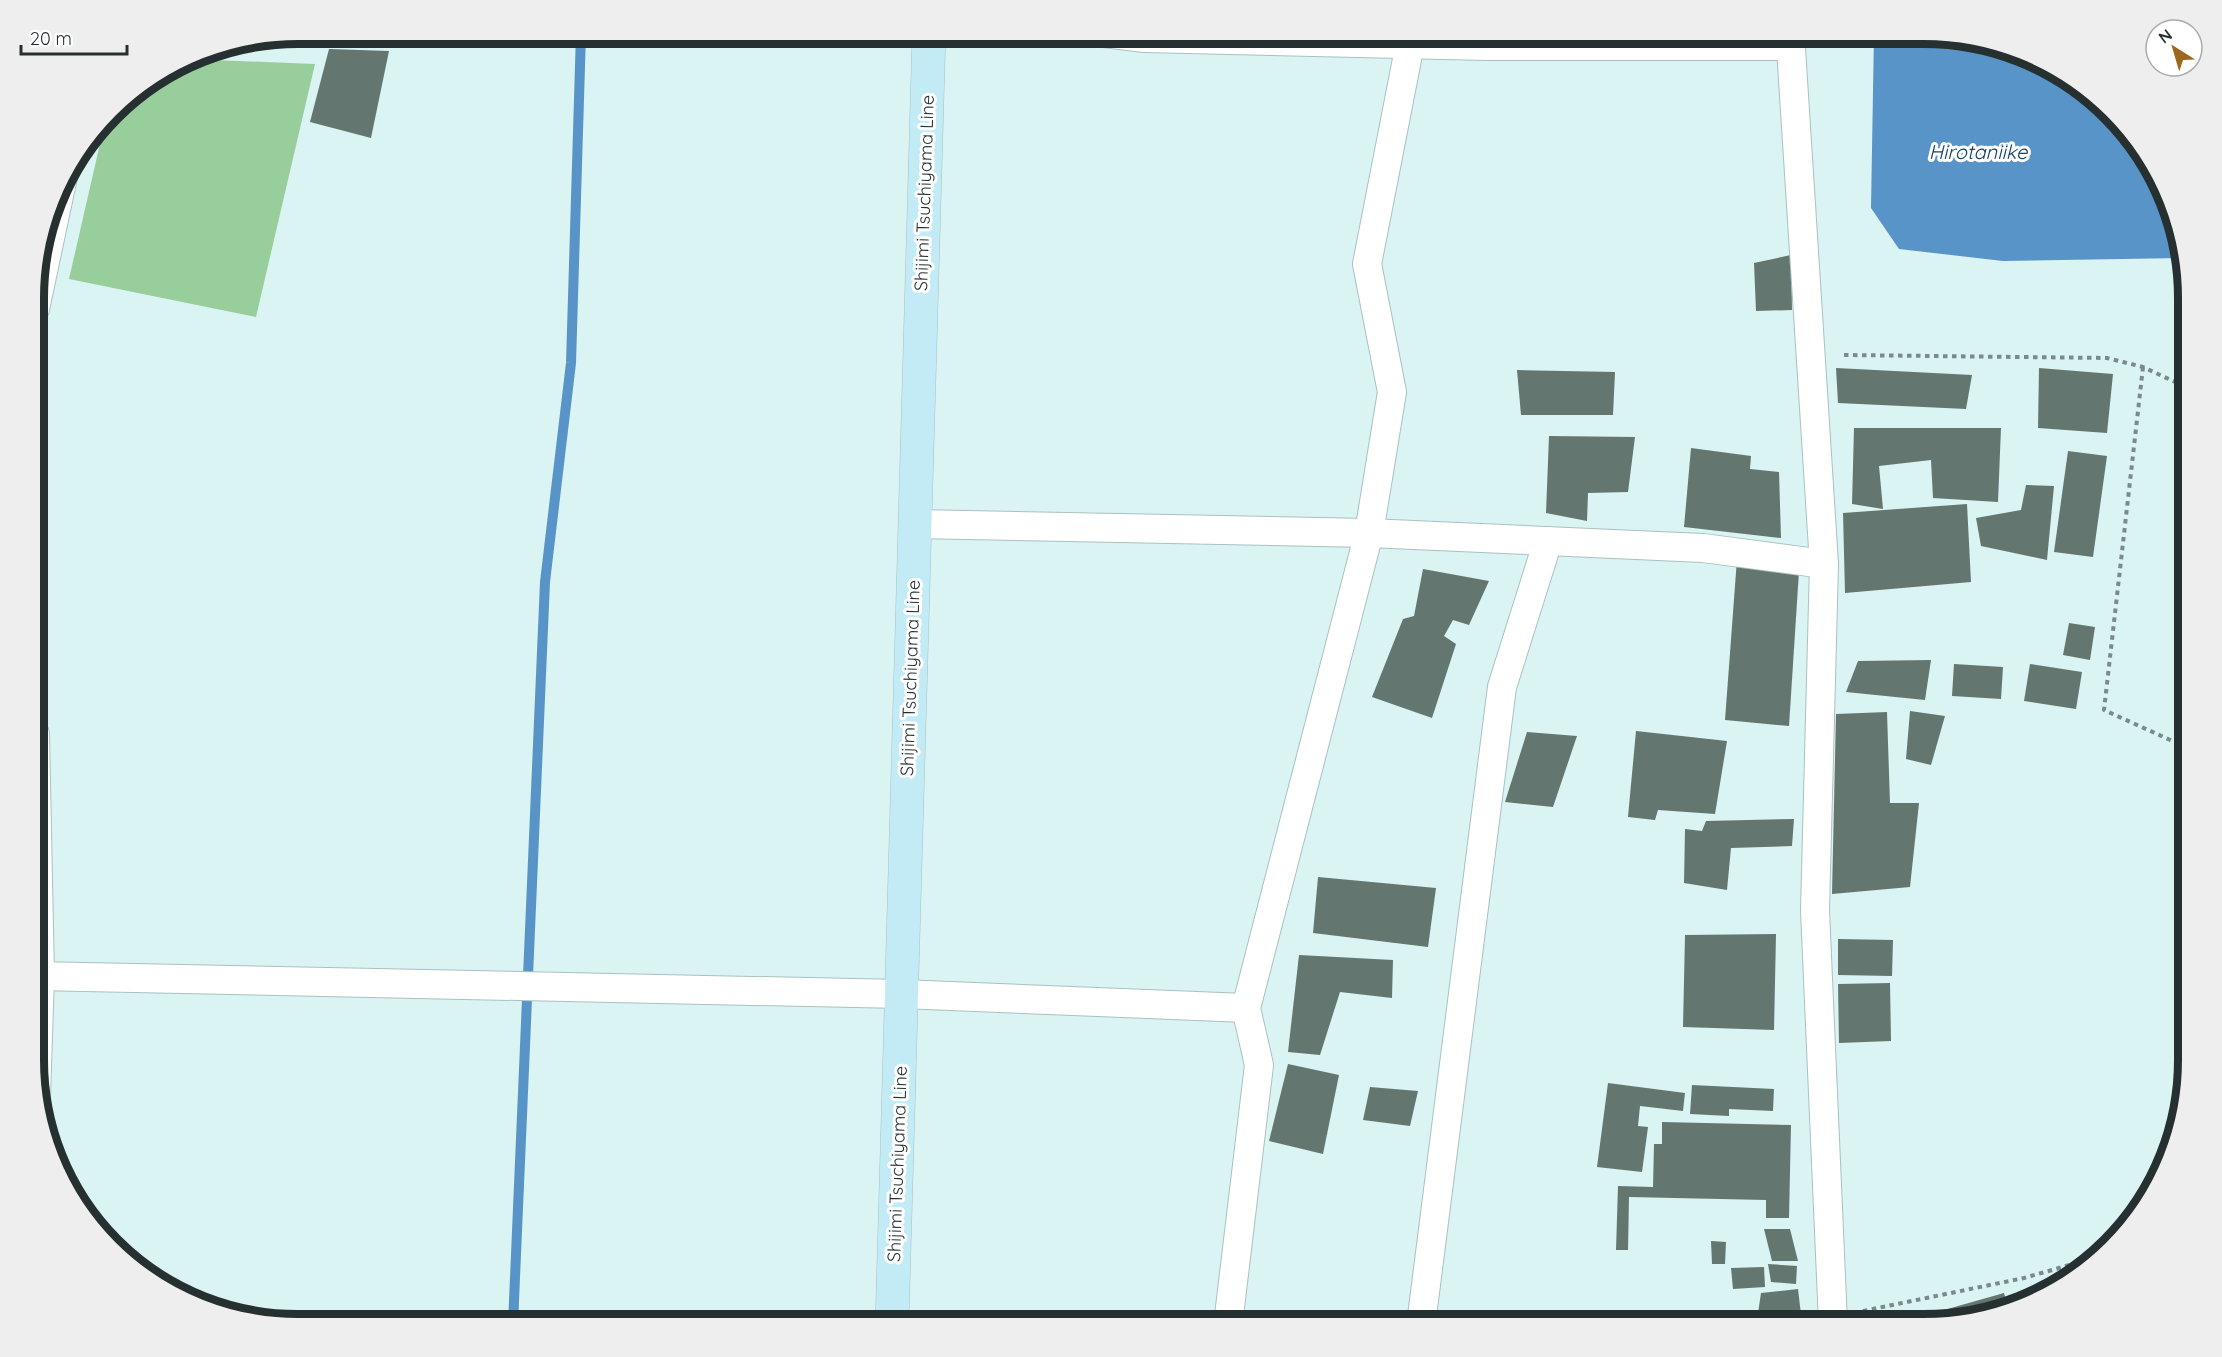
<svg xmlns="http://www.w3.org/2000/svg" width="2222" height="1357" viewBox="0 0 2222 1357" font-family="Quicksand,sans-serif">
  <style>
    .pitch { fill: #97ce9b }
    .water { fill: #5894c8 }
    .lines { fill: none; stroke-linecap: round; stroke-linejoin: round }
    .stream { stroke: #5894c8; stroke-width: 10 }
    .building { fill: #637770 }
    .minor-casing { stroke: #a9c1c1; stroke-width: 30 }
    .secondary-casing { stroke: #a9c1c1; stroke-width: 34 }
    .path { stroke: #7a8a8a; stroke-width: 4; stroke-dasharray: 4.5 4.5; stroke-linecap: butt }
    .minor { stroke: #fff; stroke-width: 28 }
    .secondary { stroke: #c2ebf6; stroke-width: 33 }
    .labels { text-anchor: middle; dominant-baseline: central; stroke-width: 6; stroke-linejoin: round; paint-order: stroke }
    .street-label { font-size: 18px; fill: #273030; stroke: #fff }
    .water-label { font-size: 20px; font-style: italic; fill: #144265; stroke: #fff }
    .rim { fill: none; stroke: #273030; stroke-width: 8 }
  </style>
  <rect width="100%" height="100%" fill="#daf3f3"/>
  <path class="pitch" d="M188,59L315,64L256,317L69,279L105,122L123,99Z"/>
  <path class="water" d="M1874,33H1925L1993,42L2071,77L2154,166L2182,258L2003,261L1899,249L1871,208Z"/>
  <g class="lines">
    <path class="stream" d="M513,1324L545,582L571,363L581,33"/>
  </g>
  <g class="building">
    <path d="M329,49L389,51L371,138L310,122Z"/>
    <path d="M1791,255L1792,310L1756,311L1754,263Z"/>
    <path d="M1836,368L1972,375L1966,409L1838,403Z"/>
    <path d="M2039,368L2113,374L2107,433L2038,428Z"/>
    <path d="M1517,370L1615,372L1613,415H1521Z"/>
    <path d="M1854,428H2001L1998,502L1933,498L1931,460L1879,466L1883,509L1852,504Z"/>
    <path d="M1549,436L1635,437L1628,492L1588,493L1587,521L1546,513Z"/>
    <path d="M1691,448L1751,456L1750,469L1779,472L1781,538L1684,527Z"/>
    <path d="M2068,451L2107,456L2093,557L2054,552Z"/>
    <path d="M2026,485L2054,486L2047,560L1981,546L1976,518L2021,510Z"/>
    <path d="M1967,504L1971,582L1845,593L1843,513Z"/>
    <path d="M1737,559L1799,571L1789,726L1725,720Z"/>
    <path d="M1423,569L1489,581L1469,625L1453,620L1444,636L1456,644L1432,718L1372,697L1403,619L1414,616Z"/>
    <path d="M2069,623L2095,627L2090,660L2063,655Z"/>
    <path d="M1931,660L1925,700L1846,692L1858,661Z"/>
    <path d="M1954,664L2003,667L2001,699L1952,696Z"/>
    <path d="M2030,664L2082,672L2076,709L2024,701Z"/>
    <path d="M1910,711L1945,716L1931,765L1906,759Z"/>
    <path d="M1887,712L1890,803H1919L1910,887L1832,894L1836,714Z"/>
    <path d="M1636,731L1727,741L1715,814L1658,810L1655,820L1628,817Z"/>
    <path d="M1527,732L1577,736L1553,807L1505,802Z"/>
    <path d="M1794,819L1792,846L1731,848L1727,890L1684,883L1685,829L1702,831L1706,821Z"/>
    <path d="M1318,877L1436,888L1428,947L1313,933Z"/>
    <path d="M1776,934L1774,1030L1683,1027L1685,935Z"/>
    <path d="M1838,939L1893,940L1892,976L1838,975Z"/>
    <path d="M1299,955L1393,960L1392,998L1340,992L1320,1055L1288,1052Z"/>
    <path d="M1890,983L1891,1041L1839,1043L1838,984Z"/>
    <path d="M1288,1064L1339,1075L1323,1154L1269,1141Z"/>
    <path d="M1608,1083L1685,1093L1683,1111L1640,1106L1638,1126L1648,1127L1642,1172L1597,1167Z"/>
    <path d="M1692,1085L1774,1089L1773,1111L1729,1109V1116L1690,1114Z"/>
    <path d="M1370,1087L1418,1091L1410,1126L1363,1120Z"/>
    <path d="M1662,1122L1791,1125L1789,1218H1766V1200L1629,1197L1628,1250H1616L1618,1186L1653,1187L1654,1144H1662Z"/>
    <path d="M1764,1229H1790L1798,1261H1772Z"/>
    <path d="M1711,1241L1726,1242L1725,1264H1712Z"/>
    <path d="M1768,1264L1797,1266L1796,1284L1771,1282Z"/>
    <path d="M1764,1267L1765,1287L1733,1289L1731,1268Z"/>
    <path d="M2067,1279L2057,1288L2040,1294L2038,1287Z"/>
    <path d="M1798,1289L1802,1323L1757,1320L1761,1293Z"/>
    <path d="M2004,1293L2007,1304L1941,1323H1898Z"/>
  </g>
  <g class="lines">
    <g class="minor-casing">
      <g id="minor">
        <path d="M1104,33L1145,38L1487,46H1790"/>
        <path d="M1790,33L1824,564L1815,910L1833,1323"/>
        <path d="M35,309L63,177"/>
        <path d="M915,524L1369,533L1703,548L1824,564"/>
        <path d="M35,734L40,976L36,1097"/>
        <path d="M35,976L901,994L1246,1008"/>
        <path d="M1228,1324L1259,1065L1246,1008L1369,533L1392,392L1367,264L1410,44"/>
        <path d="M1421,1324L1502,687L1548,541"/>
      </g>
    </g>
    <g class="secondary-casing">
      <path id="secondary" d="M892,1324L929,33"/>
    </g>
    <g class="path">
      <path d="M1844,355L2107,358L2143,367L2188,388"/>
      <path d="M2143,367L2104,710L2188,748"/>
      <path d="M1863,1311L2024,1278L2087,1260"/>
      <path d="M1453,1322L1546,1318L1638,1324"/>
    </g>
    <use href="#minor" class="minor"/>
    <use href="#secondary" class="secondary"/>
  </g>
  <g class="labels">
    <g class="street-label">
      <text transform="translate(924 193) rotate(-88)">Shijimi Tsuchiyama Line</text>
      <text transform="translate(910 678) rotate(-88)">Shijimi Tsuchiyama Line</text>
      <text transform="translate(897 1164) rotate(-88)">Shijimi Tsuchiyama Line</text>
    </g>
    <g class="water-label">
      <text x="1978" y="151">Hirotaniike</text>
    </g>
  </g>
  <path d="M0 0H2222V1357H0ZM298 44H1924A254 254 0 0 1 2178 298V1060A254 254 0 0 1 1924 1314H298A254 254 0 0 1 44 1060V298A254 254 0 0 1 298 44Z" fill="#eee" fill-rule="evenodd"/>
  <path class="rim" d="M298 44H1924A254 254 0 0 1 2178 298V1060A254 254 0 0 1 1924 1314H298A254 254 0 0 1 44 1060V298A254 254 0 0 1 298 44Z"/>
  <g transform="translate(2174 48) rotate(323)"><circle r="28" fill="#ffffff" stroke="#a9acac" stroke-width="1.5"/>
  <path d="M0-4.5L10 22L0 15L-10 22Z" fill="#9b681d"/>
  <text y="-9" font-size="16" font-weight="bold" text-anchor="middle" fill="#273030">N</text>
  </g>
  <path d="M21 45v9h106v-9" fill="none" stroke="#273030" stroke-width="3"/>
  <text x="30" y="45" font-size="18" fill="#273030" stroke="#ffffff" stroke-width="4.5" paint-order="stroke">20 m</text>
</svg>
